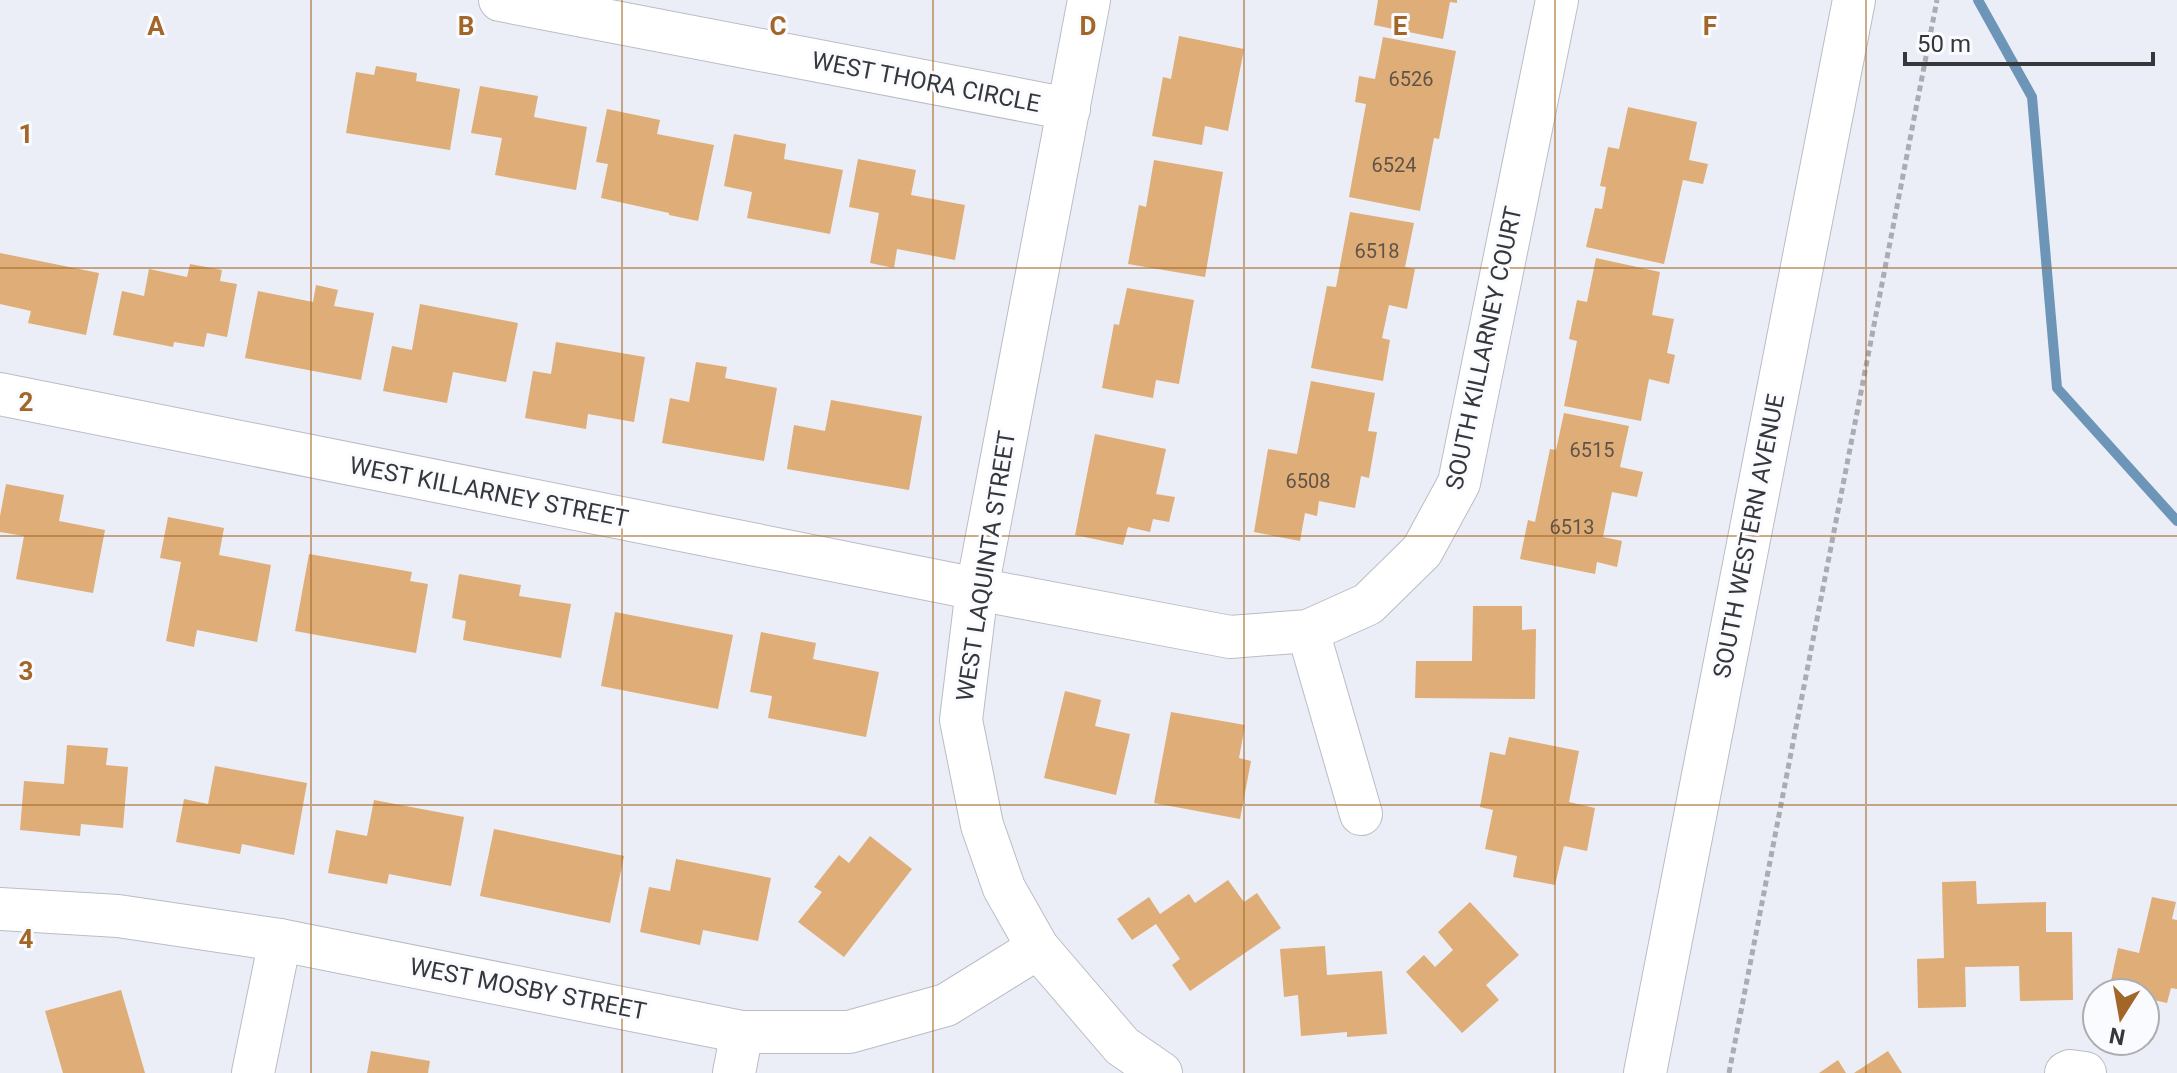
<svg xmlns="http://www.w3.org/2000/svg" width="2177" height="1073" viewBox="0 0 2177 1073" font-family="Roboto,sans-serif">
  <style>
    .lines { fill: none; stroke-linecap: round; stroke-linejoin: round }
    .stream { stroke: #6c95b7; stroke-width: 10 }
    .building { fill: #dfad77 }
    .minor-casing { stroke: #babdc5; stroke-width: 44 }
    .path { stroke: #aaacb2; stroke-width: 5; stroke-dasharray: 6 4; stroke-linecap: butt }
    .minor { stroke: #fff; stroke-width: 42 }
    .grid { fill: none; stroke: #a26728; stroke-width: 2; stroke-opacity: 0.55 }
    .labels { text-anchor: middle; dominant-baseline: central; stroke-width: 6; stroke-linejoin: round; paint-order: stroke }
    .number-label { font-size: 20px; fill: #605449 }
    .street-label { font-size: 24px; fill: #36373a; stroke: #fafbff }
    .grid-label { font-size: 26px; text-anchor: middle; font-weight: bold; fill: #a26728; stroke: #fafbff; stroke-width: 6; stroke-linejoin: round; paint-order: stroke }
  </style>
  <rect width="100%" height="100%" fill="#ebeef6"/>
  <g class="lines">
    <path class="stream" d="M1978,0L2032,97L2057,388L2177,521"/>
  </g>
  <g class="building">
    <path d="M1378,0H1457V3L1450,2L1443,39L1374,25Z"/>
    <path d="M1179,36L1244,49L1228,131L1205,126L1202,145L1152,136L1163,77L1171,79Z"/>
    <path d="M1383,37L1456,51L1439,139L1434,138L1420,211L1349,197L1366,104L1355,102L1359,76L1375,79Z"/>
    <path d="M376,66L417,73L416,81L460,89L450,150L346,133L356,72L374,75Z"/>
    <path d="M480,86L538,96L534,117L587,127L576,190L495,175L502,138L471,133Z"/>
    <path d="M1628,107L1697,122L1689,160L1708,164L1703,184L1683,180L1664,264L1586,247L1595,208L1602,209L1606,187L1600,186L1608,147L1619,149Z"/>
    <path d="M607,109L660,120L657,134L714,145L698,221L669,215V213L601,198L608,164L596,162Z"/>
    <path d="M734,134L786,144L784,159L843,170L830,234L747,218L752,192L724,186Z"/>
    <path d="M858,159L916,170L911,195L965,205L955,260L897,249L894,268L870,263L879,213L849,207Z"/>
    <path d="M1154,160L1223,172L1205,277L1128,264L1139,205L1146,207Z"/>
    <path d="M1350,212L1414,223L1405,267L1415,269L1407,309L1389,305L1382,338L1390,340L1383,381L1311,368L1327,286L1336,287Z"/>
    <path d="M0,253L99,273L86,335L28,323L31,311L0,304Z"/>
    <path d="M1596,258L1660,272L1652,315L1674,319L1667,353L1675,355L1669,384L1649,379L1641,421L1564,406L1577,341L1569,339L1577,300L1587,302Z"/>
    <path d="M190,264L222,270L220,281L237,284L227,337L207,333L204,347L174,342L173,347L113,335L122,291L144,296L149,269L187,277Z"/>
    <path d="M316,285L338,290L334,306L374,313L361,380L245,358L258,291L313,302Z"/>
    <path d="M1127,288L1194,300L1179,384L1156,380L1153,398L1102,388L1114,324L1119,325Z"/>
    <path d="M420,304L518,323L506,382L453,372L447,403L383,391L392,346L412,350Z"/>
    <path d="M556,342L645,357L634,422L588,414L586,429L525,418L533,371L551,374Z"/>
    <path d="M696,362L727,367L725,378L777,388L764,461L662,443L670,398L689,402Z"/>
    <path d="M1311,381L1375,393L1368,431L1377,432L1369,478L1361,476L1355,508L1319,501L1317,516L1305,513L1300,541L1254,532L1268,449L1297,454Z"/>
    <path d="M831,400L922,416L909,490L787,469L794,425L825,431Z"/>
    <path d="M1564,413L1629,426L1620,467L1643,472L1637,497L1612,492L1603,537L1622,541L1617,567L1597,562L1595,574L1520,559L1528,520L1535,522L1550,449L1556,450Z"/>
    <path d="M1095,434L1166,449L1156,494L1175,497L1169,522L1153,519L1150,532L1128,527L1123,545L1075,535Z"/>
    <path d="M6,484L64,495L59,521L105,530L93,593L16,579L24,536L0,532V516Z"/>
    <path d="M168,517L224,528L219,555L271,565L257,642L197,630L194,647L166,641L181,562L160,558Z"/>
    <path d="M309,554L412,572L410,581L428,584L416,653L295,631Z"/>
    <path d="M459,574L521,585L519,596L571,604L561,658L463,640L466,621L452,618Z"/>
    <path d="M1473,606H1522V630L1536,629L1535,699L1415,698L1416,661H1472Z"/>
    <path d="M615,612L733,635L718,709L601,686Z"/>
    <path d="M761,632L816,643L813,659L879,672L866,737L768,718L772,696L750,692Z"/>
    <path d="M1065,691L1101,700L1095,726L1130,734L1116,795L1044,778Z"/>
    <path d="M1171,712L1245,725L1239,758L1251,761L1240,819L1154,803Z"/>
    <path d="M1509,737L1579,751L1569,802L1595,808L1587,851L1564,846L1555,885L1513,877L1517,856L1485,849L1493,810L1480,807L1490,752L1505,755Z"/>
    <path d="M67,745L108,748L106,765L128,767L123,828L81,824L80,836L20,830L24,781L64,784Z"/>
    <path d="M215,766L307,783L294,855L242,844L240,854L176,842L184,799L208,804Z"/>
    <path d="M374,800L464,817L451,886L389,874L387,884L328,873L336,830L367,836Z"/>
    <path d="M494,829L624,856L610,923L480,896Z"/>
    <path d="M870,836L912,869L844,957L798,922L822,892L814,887L839,855L849,863Z"/>
    <path d="M676,859L771,878L758,941L703,930L700,945L640,932L649,887L670,891Z"/>
    <path d="M1228,880L1244,902L1257,893L1281,928L1190,991L1172,965L1180,959L1156,924L1132,940L1117,919L1149,897L1160,914L1189,894L1195,903Z"/>
    <path d="M1976,881L1977,904L2046,902V932H2072L2073,1000L2020,1001L2019,966L1965,967L1966,1007L1918,1008L1917,959L1944,958L1942,882Z"/>
    <path d="M2152,897L2176,902L2172,919L2177,920V989L2171,988L2167,1003L2145,998V993H2121L2109,990L2118,948L2139,953Z"/>
    <path d="M1470,902L1519,955L1486,985L1499,1000L1462,1033L1406,972L1424,955L1435,967L1453,950L1438,932Z"/>
    <path d="M1325,946L1327,975L1382,971L1387,1034L1347,1037V1032L1301,1036L1298,995L1284,997L1280,949Z"/>
    <path d="M121,990L145,1073H63L45,1011Z"/>
    <path d="M371,1051L430,1061L428,1073H367Z"/>
    <path d="M1888,1051L1902,1073H1854Z"/>
    <path d="M1838,1060L1846,1073H1819Z"/>
  </g>
  <g class="lines">
    <g class="minor-casing">
      <g id="minor">
        <path d="M500,0L1069,109"/>
        <path d="M1089,0L977,589L961,720L982,825L1004,888L1038,948L1122,1046L1161,1073"/>
        <path d="M0,394L977,589L1230,637L1308,631L1368,604L1422,551L1459,483L1557,0"/>
        <path d="M1308,631L1361,814"/>
        <path d="M0,909L118,916L280,940L742,1032H849L946,1005L1038,948"/>
        <path d="M253,1073L280,940"/>
        <path d="M734,1073L742,1032"/>
        <path d="M1645,1073L1854,0"/>
        <path d="M2066,1073L2070,1071L2085,1073"/>
      </g>
    </g>
    <path class="path" d="M1729,1073L1937,0"/>
    <use href="#minor" class="minor"/>
  </g>
  <path class="grid" d="M311,0V1073M622,0V1073M933,0V1073M1244,0V1073M1555,0V1073M1866,0V1073M0,268H2177M0,536H2177M0,805H2177"/>
  <g class="labels">
    <g class="number-label">
      <text x="1411" y="79">6526</text>
      <text x="1394" y="165">6524</text>
      <text x="1377" y="251">6518</text>
      <text x="1592" y="450">6515</text>
      <text x="1308" y="481">6508</text>
      <text x="1572" y="527">6513</text>
    </g>
    <g class="street-label">
      <text transform="translate(926 82) rotate(11)">WEST THORA CIRCLE</text>
      <text transform="translate(1484 348) rotate(-78)">SOUTH KILLARNEY COURT</text>
      <text transform="translate(489 492) rotate(11)">WEST KILLARNEY STREET</text>
      <text transform="translate(1749 536) rotate(-79)">SOUTH WESTERN AVENUE</text>
      <text transform="translate(986 566) rotate(-81)">WEST LAQUINTA STREET</text>
      <text transform="translate(528 989) rotate(11)">WEST MOSBY STREET</text>
    </g>
  </g>
  <g class="grid-label">
    <text x="156" y="35">A</text>
    <text x="466" y="35">B</text>
    <text x="778" y="35">C</text>
    <text x="1088" y="35">D</text>
    <text x="1400" y="35">E</text>
    <text x="1710" y="35">F</text>
    <text x="26" y="143">1</text>
    <text x="26" y="411">2</text>
    <text x="26" y="680">3</text>
    <text x="26" y="948">4</text>
  </g>
  <g transform="translate(2121 1017) rotate(191)"><circle r="38" fill="#fafbff" stroke="#acadb0" stroke-width="2"/>
  <path d="M0-6L14 30L0 20L-14 30Z" fill="#a26728"/>
  <text y="-12" font-size="22" font-weight="bold" text-anchor="middle" fill="#36373a">N</text>
  </g>
  <path d="M1905 52v12h248v-12" fill="none" stroke="#36373a" stroke-width="4"/>
  <text x="1917" y="52" font-size="24" fill="#36373a" stroke="#fafbff" stroke-width="6" paint-order="stroke">50 m</text>
</svg>
